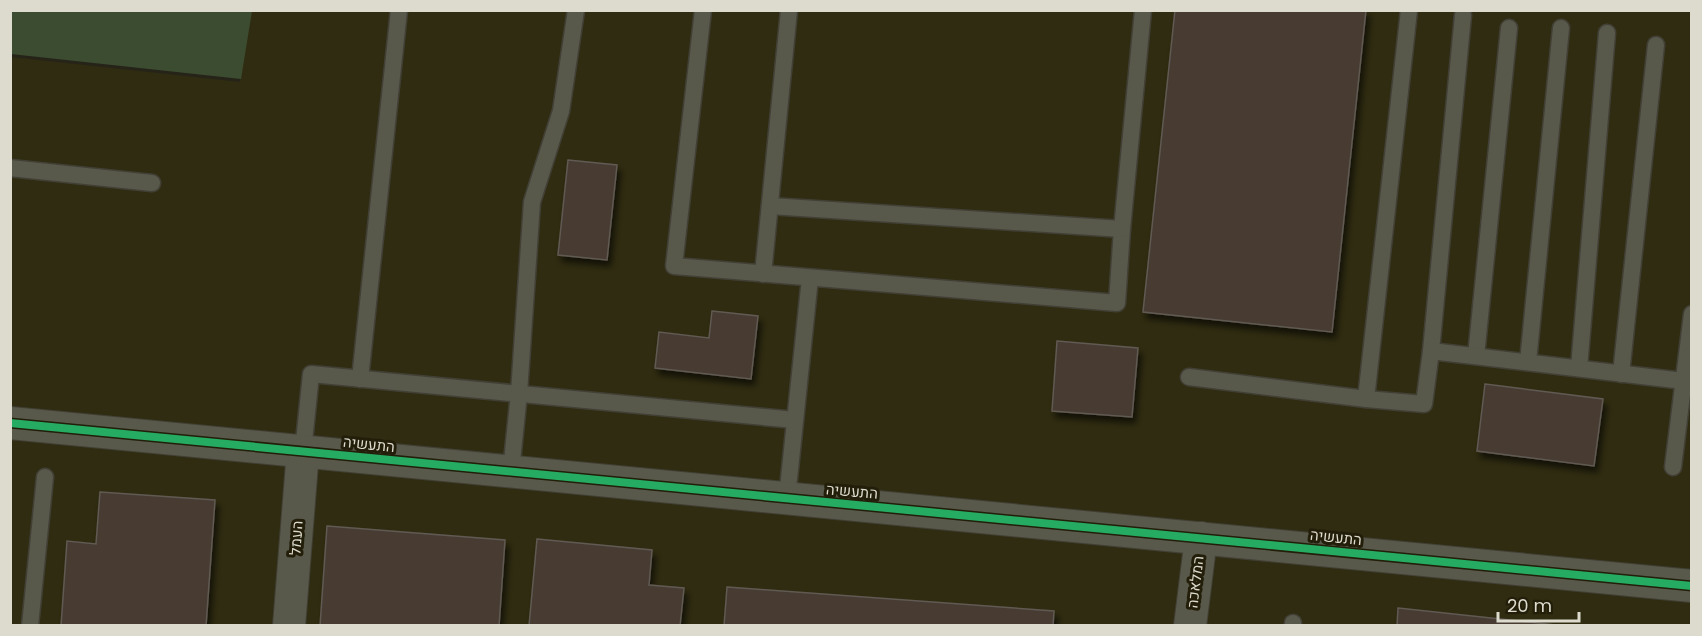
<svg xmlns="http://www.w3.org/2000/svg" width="1702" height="636" viewBox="0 0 1702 636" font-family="Poppins,Heebo,sans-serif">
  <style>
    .built { fill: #302c11 }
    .green { fill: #3c4c30 }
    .building { fill: #463b33; stroke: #605a53; stroke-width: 1.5; filter: url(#shadow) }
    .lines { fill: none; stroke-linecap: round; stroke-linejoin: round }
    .service-casing { stroke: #424036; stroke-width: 19 }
    .minor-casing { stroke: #424036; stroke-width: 34 }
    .service { stroke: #58594b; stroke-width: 16 }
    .minor { stroke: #58594b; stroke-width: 32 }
    .cycleway-casing { stroke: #221e09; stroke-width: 11 }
    .cycleway { stroke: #26ab63; stroke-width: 8 }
    .labels { text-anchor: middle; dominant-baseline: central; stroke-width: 6; stroke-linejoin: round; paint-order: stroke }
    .street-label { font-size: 15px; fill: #dddbce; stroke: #221e09 }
  </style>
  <defs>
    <filter id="shadow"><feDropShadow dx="3.5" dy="6" stdDeviation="3" flood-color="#0009"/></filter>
  </defs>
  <rect width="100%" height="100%" fill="#262418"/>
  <path class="built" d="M251,10L1691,11V625L11,626V57L240,82Z"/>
  <path class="green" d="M11,10H252V11L241,79L11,54Z"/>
  <g class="building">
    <path d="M1175,10H1366L1332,332L1143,312Z"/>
    <path d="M568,160L617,165L607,260L558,255Z"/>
    <path d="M712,311L758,316L751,379L655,368L659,332L709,338Z"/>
    <path d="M1057,341L1138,348L1132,417L1052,411Z"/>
    <path d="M1485,384L1603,399L1594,466L1477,451Z"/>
    <path d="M100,492L215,500L206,626H61L67,541L96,544Z"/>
    <path d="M327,526L505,540L499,626H320Z"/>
    <path d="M537,539L652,550L649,585L684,588L680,626H529Z"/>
    <path d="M727,587L1054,611L1053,626H724Z"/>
    <path d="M1398,608L1565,626H1397Z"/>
  </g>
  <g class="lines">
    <g class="service-casing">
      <g id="service">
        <path d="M703,10L674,266L1117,303L1122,229L1143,10"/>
        <path d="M10,168L152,183"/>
        <path d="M770,206L1122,229"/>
        <path d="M763,274L789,10"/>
        <path d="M1431,351L1463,15"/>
        <path d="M1476,356L1509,28"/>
        <path d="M1528,362L1561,28"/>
        <path d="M1579,368L1607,33"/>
        <path d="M1621,374L1656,45"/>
        <path d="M1189,377L1366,399L1424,404L1431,351L1692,382"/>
        <path d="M360,379L399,10"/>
        <path d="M1366,399L1409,10"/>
        <path d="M303,451L311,374L795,420"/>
        <path d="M1673,467L1692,314"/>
        <path d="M511,471L519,393L532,202L561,111L576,10"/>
        <path d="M787,498L810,278"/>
        <path d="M30,626L45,477"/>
        <path d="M1293,626V623"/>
      </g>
    </g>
    <g class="minor-casing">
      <g id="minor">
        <path d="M10,423L1692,586"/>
        <path d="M289,626L303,451"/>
        <path d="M1190,626L1201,538"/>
      </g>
    </g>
    <use href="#service" class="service"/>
    <use href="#minor" class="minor"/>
    <g class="cycleway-casing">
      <path id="cycleway" d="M10,423L1692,586"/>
    </g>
    <use href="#cycleway" class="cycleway"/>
  </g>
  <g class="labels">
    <g class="street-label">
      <text transform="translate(369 444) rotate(6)">התעשיה</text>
      <text transform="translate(852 491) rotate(5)">התעשיה</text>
      <text transform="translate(1336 537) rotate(6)">התעשיה</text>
      <text transform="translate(296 538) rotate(-86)">העמל</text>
      <text transform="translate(1195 582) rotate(-83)">המלאכה</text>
    </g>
  </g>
  <rect width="1702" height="636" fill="none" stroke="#dddbce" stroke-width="24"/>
  <path d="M1498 612v9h81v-9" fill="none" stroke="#dddbce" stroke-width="3"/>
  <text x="1507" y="612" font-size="18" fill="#dddbce" stroke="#221e09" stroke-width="4.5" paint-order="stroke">20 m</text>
</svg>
